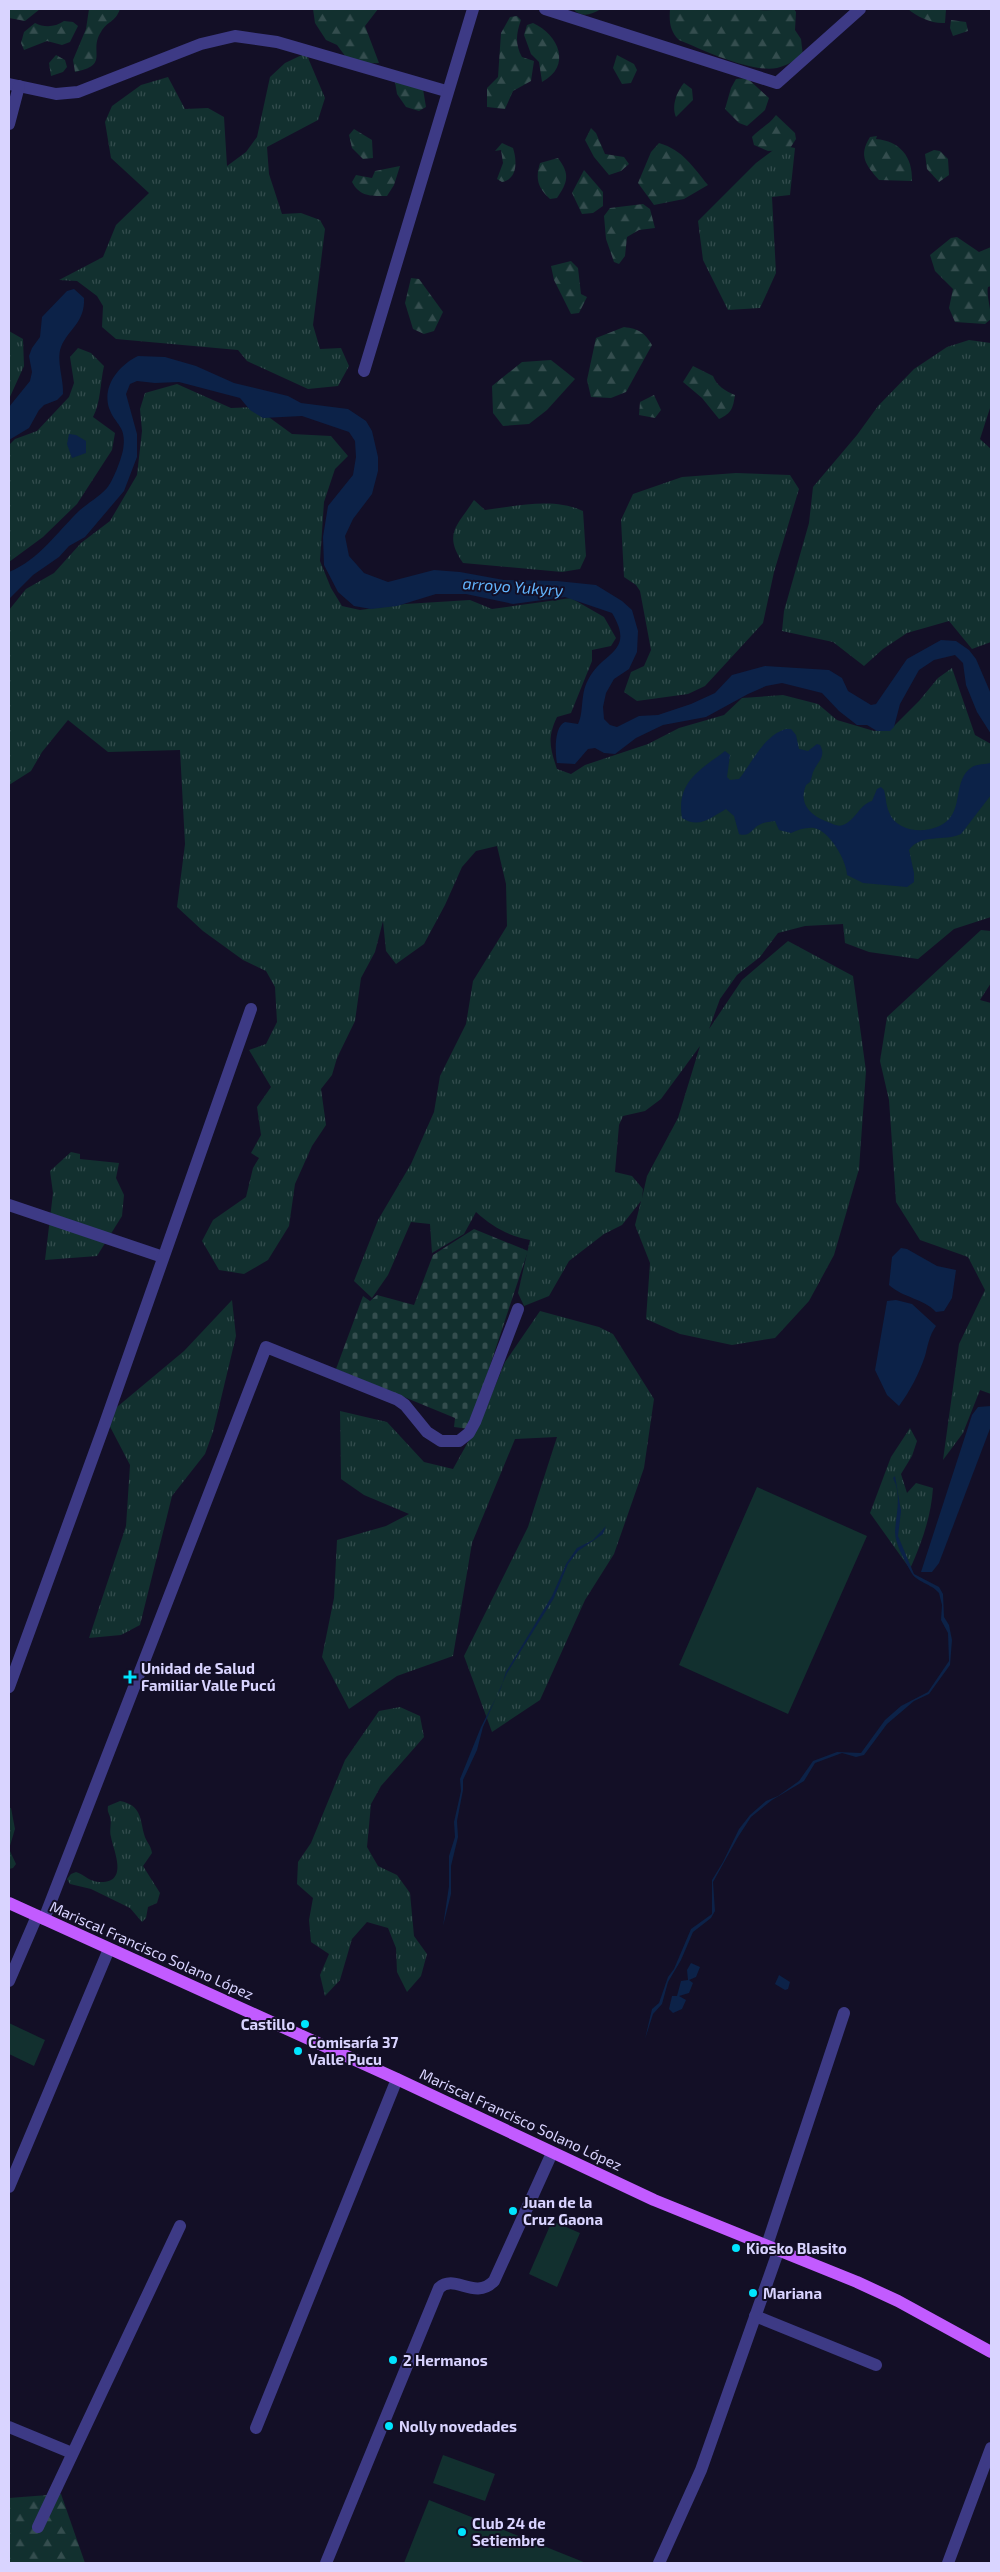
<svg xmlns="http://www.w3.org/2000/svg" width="1000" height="2572" viewBox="0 0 1000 2572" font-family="'Exo 2',sans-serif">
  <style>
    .grass { fill: url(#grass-tufts); fill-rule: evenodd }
    .forest { fill: url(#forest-firs) }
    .cemetery { fill: url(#cemetery-stones) }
    .pitch { fill: #12302f }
    .water { fill: #0c2248 }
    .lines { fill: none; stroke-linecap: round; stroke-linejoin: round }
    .minor { stroke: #3d3a85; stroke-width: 12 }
    .major { stroke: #c25bff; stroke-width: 12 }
    .poi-dot { fill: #00e5ff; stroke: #130f26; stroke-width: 2 }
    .labels { text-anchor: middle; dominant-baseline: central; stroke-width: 4; stroke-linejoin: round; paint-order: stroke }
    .poi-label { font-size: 15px; font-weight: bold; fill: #d9d4ff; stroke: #130f26; text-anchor: start }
    .street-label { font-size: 15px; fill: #d9d4ff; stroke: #130f26 }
    .water-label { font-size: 16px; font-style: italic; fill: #62b6ff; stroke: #130f26 }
  </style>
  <defs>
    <pattern id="grass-tufts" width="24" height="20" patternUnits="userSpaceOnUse" patternTransform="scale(1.25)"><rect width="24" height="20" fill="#12302f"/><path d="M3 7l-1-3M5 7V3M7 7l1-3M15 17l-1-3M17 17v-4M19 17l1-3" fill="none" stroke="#344d4e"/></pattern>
    <pattern id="forest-firs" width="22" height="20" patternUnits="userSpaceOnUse" patternTransform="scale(1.25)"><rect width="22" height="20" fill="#12302f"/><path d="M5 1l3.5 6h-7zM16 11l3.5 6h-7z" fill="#344d4e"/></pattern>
    <pattern id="cemetery-stones" width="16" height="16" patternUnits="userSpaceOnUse" patternTransform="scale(1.25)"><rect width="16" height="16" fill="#12302f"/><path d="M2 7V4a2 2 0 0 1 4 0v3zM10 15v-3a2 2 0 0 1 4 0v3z" fill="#344d4e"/></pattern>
  </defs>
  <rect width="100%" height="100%" fill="#130f26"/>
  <g class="grass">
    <path d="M306,53L325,98L318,120L267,147L269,174L282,214L301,213L320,220L325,229L313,325L320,349L341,348L349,366L338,386L308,389L247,361L238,350L116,339L102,327L103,306L97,296L77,281L59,280L103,257L116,225L149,193L111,158L105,122L112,106L141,85L168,77L185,109L208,108L224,117L227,166L246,152L257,137L270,77L285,63Z"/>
    <path d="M780,145L795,148L790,195L772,197L776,273L760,308L728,310L703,260L698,221L756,163Z"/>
    <path d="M9,331L23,339L24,366L9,399Z"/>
    <path d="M969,340L991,343V405L980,439L991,449V642L972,649L949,621L907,633L883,649L864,666L833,642L782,631L784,611L809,523L813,487L857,435L878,406L914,369L947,347Z"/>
    <path d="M78,348L91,353L104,366C100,383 101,402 93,417L115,433L112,450L77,504L43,537L9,562V445L15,439L37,431L69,397L74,383L70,357Z"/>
    <path d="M177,384L231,408L255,407L292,434L331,436L348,456L335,469L324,502L320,561L331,588L342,606L360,610L405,604L470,600L492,609L571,598L604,617L616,638L611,646L592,650V661L571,713L557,717C547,738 550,748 557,769L571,774L585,765L648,744L679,728L724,715L742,698L783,695L818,704L837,720L874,731L893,727L919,701L938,678L952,668L975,735L991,744V917L954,929L918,959L869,952L845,943L843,924L805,926L778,933L760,957L737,975L720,999L709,1029L742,980L788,941L853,976L866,1071L859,1169L834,1255L809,1301L775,1338L732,1345L680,1334L646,1319L650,1263L635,1225L641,1201L622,1225L604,1234L569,1261L549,1296L524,1306L518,1293L530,1240C508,1236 493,1227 476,1212L464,1234L432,1253L430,1224L411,1222L388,1275L372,1298L354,1281L378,1220L411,1164L434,1112L440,1076L466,1024L473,981L507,926L506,884L497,846L476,851L462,867L445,905L424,944L396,964L386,951L383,921L375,952L361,978L355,1021L337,1058L332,1075L321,1089L326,1125L312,1146L295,1184L289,1226L268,1260L244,1274L219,1270L202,1241L213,1220L246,1197L253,1168L259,1158L251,1153L261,1135L257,1107L271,1087L249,1050L266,1044L277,1022L275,987L266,971L243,960L203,931L177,907L185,844L180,750L108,752L68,720L42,752L31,771L9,785V610L26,589L54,573L81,543L110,521L137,475L142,431L140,409L145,393ZM700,1046L678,1118L647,1176L642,1198L643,1189L632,1176L615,1172L619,1125L623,1116L645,1111L661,1099Z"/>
    <path d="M736,473L790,475L799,489L774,572L763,623L705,686L688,694L637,701L624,692L631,672L644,666L651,650L640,591L636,585L624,577L621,520L633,494L682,477Z"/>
    <path d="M474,500L485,510C517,506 553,497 583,511L586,556L580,569L562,572L463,563C443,534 457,526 474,500Z"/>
    <path d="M981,930L991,931V983L980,1000L991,1003V1394L980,1390L963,1433L943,1460L959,1344L985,1290L968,1257L920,1240L896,1202L889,1100L880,1061L887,1017Z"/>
    <path d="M71,1152L80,1154V1159L119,1163L116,1178L124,1195L122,1216L97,1256L45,1260L53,1193L50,1171Z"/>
    <path d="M232,1300L236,1336L213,1432L205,1454L172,1496L140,1625L121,1635L89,1638L126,1526L130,1465L105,1417L184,1351Z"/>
    <path d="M540,1311L599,1327L613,1334L654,1399L644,1468L614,1554L585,1600L540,1700L492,1732L464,1656L528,1527L557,1437L515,1439L472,1543L453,1656L397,1676L349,1709L322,1657L334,1598L337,1540L386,1526L409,1514L364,1495L341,1479L340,1411L387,1422L424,1462L453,1469L484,1413L505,1362Z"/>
    <path d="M910,1428L917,1441L912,1456L901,1474L907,1493L916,1483L933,1488C931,1517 922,1542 910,1569L870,1513L891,1457Z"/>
    <path d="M400,1707L420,1716L424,1737L381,1786L371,1804L367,1847L378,1866L397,1875L410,1893L414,1936L427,1954L421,1976L407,1992L397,1972L396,1948L388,1928L367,1922L352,1939L340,1980L325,1996L320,1975L329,1954L311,1942L309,1920L313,1898L297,1884L298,1862L311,1843L345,1760L379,1711Z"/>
    <path d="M120,1801C141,1805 140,1818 144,1834C146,1842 151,1845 152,1853L143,1866L160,1893L157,1903L148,1907L146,1918L142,1922L130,1908L91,1889L70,1884L67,1879L71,1874L76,1872C85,1875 90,1882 100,1882C129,1883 114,1852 111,1837C109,1830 112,1823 110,1817C109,1813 107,1812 108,1806Z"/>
    <path d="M9,1808H11L15,1829L9,1849L16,1864L13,1868L9,1869Z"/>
  </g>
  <g class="forest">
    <path d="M9,9H40L25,21L9,18Z"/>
    <path d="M89,9H120C115,23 107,21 101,32C88,51 111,65 75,72L73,60L86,29Z"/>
    <path d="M313,9H378L365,26L379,63L351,64L337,45L326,40L315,23Z"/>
    <path d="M573,9H601C591,15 581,18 573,9Z"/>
    <path d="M670,9H754C767,12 779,9 794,9L796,12L795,30L801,39L803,56C795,60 786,66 777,68C751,73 703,50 679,40C670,31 669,22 670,9Z"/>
    <path d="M908,9H946L945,23C932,24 917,17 908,9Z"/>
    <path d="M517,16L521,20C516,34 515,44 522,57L534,61L531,81L513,91L505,109L487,107V88L498,77L501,33L510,17Z"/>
    <path d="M951,20L966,22L968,31L953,36L950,28Z"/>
    <path d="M64,21L73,22L78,26L70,42L62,45L47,41L24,50L21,43L24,32L35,23C45,28 55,27 64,21Z"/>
    <path d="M533,23C559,35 572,66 542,82L539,62L531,54L524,35L527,25Z"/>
    <path d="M56,55L65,60L67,67L63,72L51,76L49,63Z"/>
    <path d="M617,55L634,64L637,70L631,83L622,84L613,68Z"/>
    <path d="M747,78L769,98L765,110L747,126L739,123L725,109L731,88L736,79Z"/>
    <path d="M395,82L422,83L426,107L419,111L406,107L397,94Z"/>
    <path d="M684,83L692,89L693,100L676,117C671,106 677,91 684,83Z"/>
    <path d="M776,115L795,133L796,139L789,150L768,151L754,145L752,137C760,128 769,125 776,115Z"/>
    <path d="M591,128L596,133L605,154L624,157L629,164L621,171L609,175L594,157L585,140Z"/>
    <path d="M354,129L372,140L373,158L363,159L352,148L349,135Z"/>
    <path d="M877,136L876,139C900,141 913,157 912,181L879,180C866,165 858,156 870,137Z"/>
    <path d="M502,143L513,148C517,160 518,179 502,182L497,179L503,163L501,150L495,151Z"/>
    <path d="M659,143C683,150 693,167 708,185L684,199L654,205L638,183L651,152Z"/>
    <path d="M934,150L940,151L948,159L949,175L939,182L927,169L925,154Z"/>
    <path d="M558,158C570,174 568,182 557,198L550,199C538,188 535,179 540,163Z"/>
    <path d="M400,166L394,185L387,196C371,196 360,197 352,182L356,175L372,178L375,171Z"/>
    <path d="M584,170L603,192V206L593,213L582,214L572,193Z"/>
    <path d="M643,204L650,209L655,228L639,230L627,237L625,256L619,264L614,262L606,239L604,216L610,208Z"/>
    <path d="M957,237L979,252L991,247V286L988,287C986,294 991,309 991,319L985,324L955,322L949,308L953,289L935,271L930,255L951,238Z"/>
    <path d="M571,261L578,268L581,294L587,297L579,313L571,314L554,280L551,266Z"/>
    <path d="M411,278L419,279L443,312L434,331L424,334L413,329L405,303Z"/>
    <path d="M624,327C639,329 644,332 652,345L626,392L611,398L591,397L587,380L596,338Z"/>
    <path d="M551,360L575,379L547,410L529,424L503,426L493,413L492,386L522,362Z"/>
    <path d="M693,366L713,376C717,386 725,391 735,395C733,408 732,413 719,419L702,398L683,382Z"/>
    <path d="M654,395L661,410L655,418L639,415L640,402Z"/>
    <path d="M61,2494L85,2563H9V2498Z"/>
  </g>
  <path class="cemetery" d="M474,1229L528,1251L469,1429L454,1427L455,1418L336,1369L363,1296L370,1301L377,1295L414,1305L433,1255Z"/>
  <g class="pitch">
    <path d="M757,1487L867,1536L788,1714L679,1665Z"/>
    <path d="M9,2023L45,2040L34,2066L9,2054Z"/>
    <path d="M552,2221L580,2233L557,2287L529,2274Z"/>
    <path d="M443,2455L495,2474L485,2501L433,2483Z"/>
    <path d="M429,2500L586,2563H404Z"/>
  </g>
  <g class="water">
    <path d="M74,289L84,298C85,323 69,328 61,347C56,360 64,380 63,394L57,400L44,405L39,410L29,428L9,440V407L30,381L32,372L29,356L32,348L40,337L42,317L67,291Z"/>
    <path d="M138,356L165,357L196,366L234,383L288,396L301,403L348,409L366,421L372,431L378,457V471L372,494L353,519L345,536L349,556L364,573L388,582L434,570L460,572L504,580L557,581L596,585L622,601L632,610L638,631L637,652L629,669L614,679L606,693L603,707L604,719L610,725L617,727L639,716L658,715L691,704L715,693L732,675L765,666L829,670L842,678L848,691L871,705L876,704L907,659L941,640L956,641L969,650L976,659L991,694V734L977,712L966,685L963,663L955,655L934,660L919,670L900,704L894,727L890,731H877L867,725H857L839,711L822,693L782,683L766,686L748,694L706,717L663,725L636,738L615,754L604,753L595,748L588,749L575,764L557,763C555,753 554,726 565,722L578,724C584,713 580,694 588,680C602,651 636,653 612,613L565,597L513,604L466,594H436L397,606L371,609L354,606L338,592L324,565L323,537L328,506L353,475L356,457L355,441L349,432L302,416L263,418L250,410L240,398L179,382L155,383L137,381L130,384L126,394L137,434V457L124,491L85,537L69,546L59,557L33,575L9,599V572C40,559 56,533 80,510C88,503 99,497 107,488C113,481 121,460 123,450C127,425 116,427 109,408C102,386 119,365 138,356Z"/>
    <path d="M69,434L76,435L86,441V453L72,458L67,444Z"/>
    <path d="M786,729H791L796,735L799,749L808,751L817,744L820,745C826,756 819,760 814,770C812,773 812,778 810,782L806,785C798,804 811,816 828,822C833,824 838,827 843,825C856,820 859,805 872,801L877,789L881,787L884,790C886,797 886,806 889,812C897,835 935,835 949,819C962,805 954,779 972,767C977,764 986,764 991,763V795L961,834C944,842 921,833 909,850L914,873V882L907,887L863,883L847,875C847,861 829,830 814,828C806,827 798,830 791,833L779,830L775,821C770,822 765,822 761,824C752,827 751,838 739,834L734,816L726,809C710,818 699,829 682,818C676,782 700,770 725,751L730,755L727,777L730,780L739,779C752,763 764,735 786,729Z"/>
    <path d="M901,1248L907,1249L937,1266L956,1270L952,1298L944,1311L936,1312C923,1298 903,1298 889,1285L892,1257Z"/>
    <path d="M896,1300L912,1304L936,1326C929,1336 928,1345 925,1356C919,1374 910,1391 899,1406L887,1395L875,1370L887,1301Z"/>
    <path d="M991,1406V1426L939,1563L932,1572H921L972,1415L978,1407Z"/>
    <path d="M895,1476L901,1511L898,1536L914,1574L939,1587L943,1594L944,1617L949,1625L952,1640L950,1665L929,1694L914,1701L887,1724L864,1755L856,1757L842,1753L815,1763L804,1781L772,1800L751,1817L738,1837L713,1882L715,1911L711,1918L693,1932L681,1960L668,1982L662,2004L653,2014L645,2039L652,2009L659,2003L668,1977L674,1969L691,1929L712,1914V1880L723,1862L739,1829L750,1815L766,1801L778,1796L799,1781L813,1761L837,1752L861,1753L885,1720L901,1706L928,1692L949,1661L948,1633L941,1620L942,1605L939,1593C932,1584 916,1582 911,1572C905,1561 895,1544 895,1532C896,1514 902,1495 893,1478Z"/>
    <path d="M606,1526L603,1534L578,1551L568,1564L554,1598L507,1673L483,1727L477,1750L463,1780V1790L457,1821L458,1837L451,1866V1894L443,1926L449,1886V1856L455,1837L454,1822L461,1791L460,1779L481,1727L501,1688L506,1672L552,1596L566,1564L577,1548L593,1540Z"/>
    <path d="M691,1963L700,1967L696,1977L689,1980L693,1983L689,1993L679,1996L686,2000L682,2009L673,2013L669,2009L672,1996H677L681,1981L688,1980L687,1970Z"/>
    <path d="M779,1975L790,1982L788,1989L785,1990L775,1984Z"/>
  </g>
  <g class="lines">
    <g class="minor">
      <path d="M545,9L777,83L860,9"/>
      <path d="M9,84L56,94L78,92L201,44L235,36L277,42L446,91"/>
      <path d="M9,124L19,86"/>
      <path d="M364,371L473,9"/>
      <path d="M9,1205L163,1257"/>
      <path d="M9,1687L103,1429L251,1009"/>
      <path d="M44,1919L266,1347L398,1400L405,1405L427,1432L441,1441H459L469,1433L475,1422L518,1309"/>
      <path d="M9,1981L37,1916"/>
      <path d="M9,2187L109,1949"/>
      <path d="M767,2245L844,2013"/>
      <path d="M755,2316L876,2365"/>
      <path d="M9,2427L72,2453"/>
      <path d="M256,2428L397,2079"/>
      <path d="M38,2527L180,2226"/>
      <path d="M326,2563L439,2288C455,2273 474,2301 494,2281L552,2153"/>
      <path d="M659,2563L701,2470L779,2249"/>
      <path d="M948,2563L991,2448"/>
    </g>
    <path class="major" d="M9,1903L397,2079L654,2200L857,2282L898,2301L991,2352"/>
  </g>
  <g class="poi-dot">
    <path d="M127.5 1669.5h5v5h5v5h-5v5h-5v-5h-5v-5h5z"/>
    <circle cx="305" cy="2024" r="5"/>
    <circle cx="298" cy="2051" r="5"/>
    <circle cx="513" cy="2211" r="5"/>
    <circle cx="736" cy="2248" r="5"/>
    <circle cx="753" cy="2293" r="5"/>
    <circle cx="393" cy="2360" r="5"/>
    <circle cx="389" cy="2426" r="5"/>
    <circle cx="462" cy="2532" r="5"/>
  </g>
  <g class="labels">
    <g class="poi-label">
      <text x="141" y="1668">Unidad de Salud<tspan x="141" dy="17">Familiar Valle Pucú</tspan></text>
      <text x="295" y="2024" text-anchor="end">Castillo</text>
      <text x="308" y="2042">Comisaría 37<tspan x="308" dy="17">Valle Pucu</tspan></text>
      <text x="523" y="2202">Juan de la<tspan x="523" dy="17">Cruz Gaona</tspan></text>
      <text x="746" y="2248">Kiosko Blasito</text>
      <text x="763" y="2293">Mariana</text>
      <text x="403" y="2360">2 Hermanos</text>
      <text x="399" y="2426">Nolly novedades</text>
      <text x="472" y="2523">Club 24 de<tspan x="472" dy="17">Setiembre</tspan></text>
    </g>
    <g class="street-label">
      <text transform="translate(152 1950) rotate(24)">Mariscal Francisco Solano López</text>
      <text transform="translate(521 2119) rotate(25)">Mariscal Francisco Solano López</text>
    </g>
    <g class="water-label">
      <text transform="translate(513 586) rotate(4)">arroyo Yukyry</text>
    </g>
  </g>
  <rect width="1000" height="2572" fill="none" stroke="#d9d4ff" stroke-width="20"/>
</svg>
